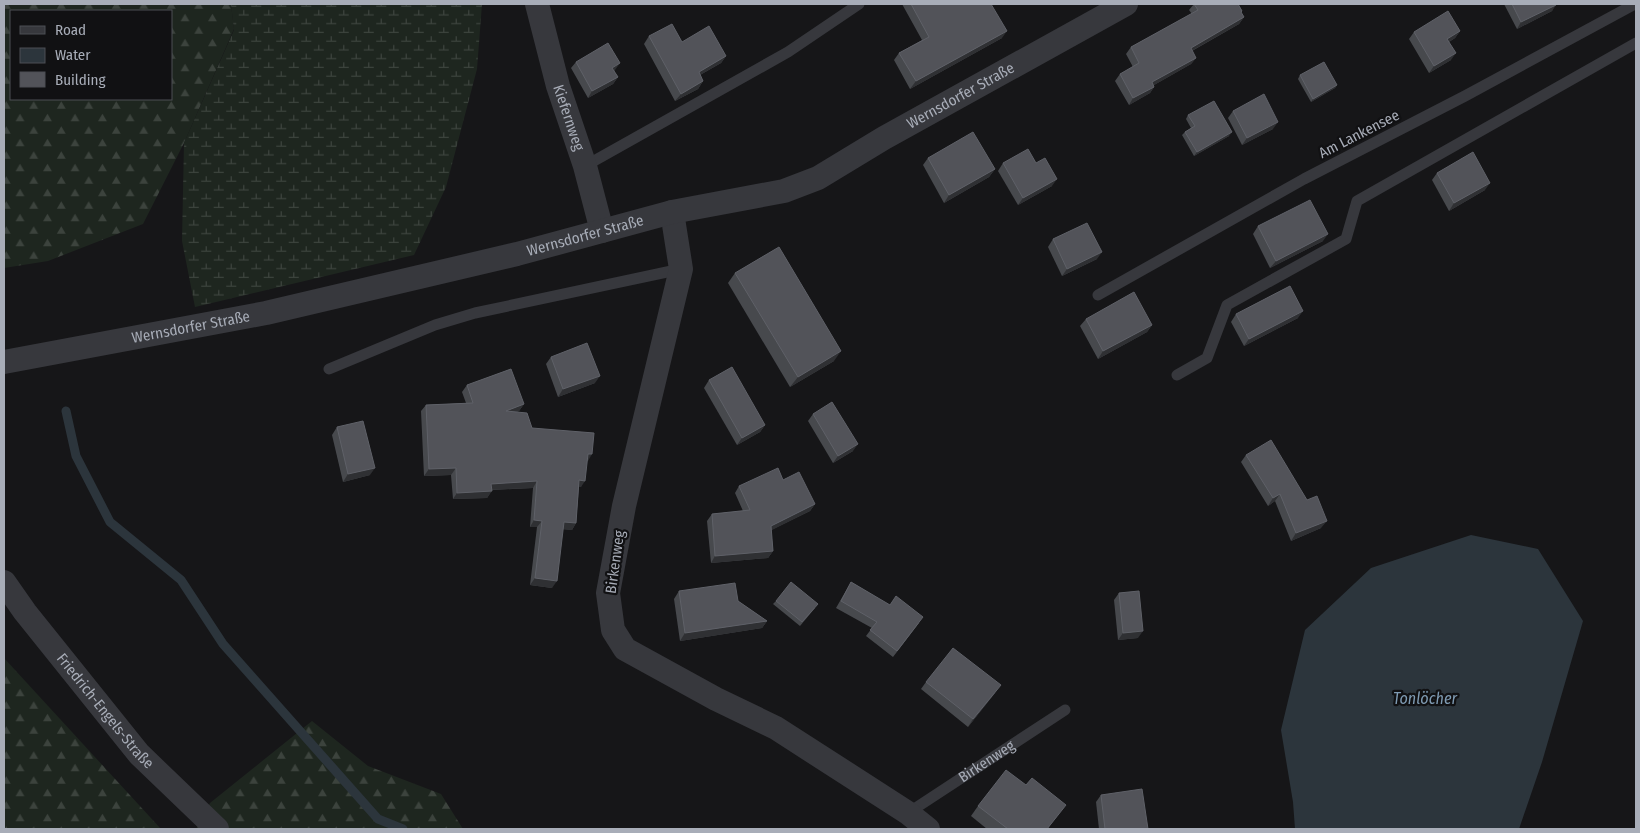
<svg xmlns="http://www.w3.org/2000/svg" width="1640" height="833" viewBox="0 0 1640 833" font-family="'Fira Sans Condensed',sans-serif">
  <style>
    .forest { fill: url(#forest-firs); fill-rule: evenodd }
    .wetland { fill: url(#wetland-marsh) }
    .water { fill: #2c353c }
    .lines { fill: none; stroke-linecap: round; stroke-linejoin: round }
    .stream { stroke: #2c353c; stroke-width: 9 }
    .service { stroke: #37383d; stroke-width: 11 }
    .minor { stroke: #37383d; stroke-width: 24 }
    .wall { fill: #47494d }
    .shaded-wall { fill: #2f3033 }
    .building { fill: #525359; stroke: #5f6168 }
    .labels { text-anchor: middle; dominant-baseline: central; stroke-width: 4.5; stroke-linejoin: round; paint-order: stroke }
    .street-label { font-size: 15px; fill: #a8adb8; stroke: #111113 }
    .water-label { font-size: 16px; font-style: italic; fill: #7f9bb3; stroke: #111113 }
  </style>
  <defs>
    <pattern id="forest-firs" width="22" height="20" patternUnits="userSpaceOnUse" patternTransform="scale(1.25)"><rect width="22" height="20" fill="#1e261f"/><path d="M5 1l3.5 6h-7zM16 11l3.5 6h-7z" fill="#3c433d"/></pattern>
    <pattern id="wetland-marsh" width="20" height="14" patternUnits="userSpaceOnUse" patternTransform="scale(1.25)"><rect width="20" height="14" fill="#1e261f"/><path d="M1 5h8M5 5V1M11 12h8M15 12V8" fill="none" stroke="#3c433d"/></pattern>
  </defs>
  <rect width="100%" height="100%" fill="#161618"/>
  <g class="forest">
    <path d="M4,4H231L234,29L184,143L143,224L48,261L4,268ZM11,11H171V99H11Z"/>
    <path d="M4,658L161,829H4Z"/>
    <path d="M312,721L368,766L441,794L463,829H196L210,803Z"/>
  </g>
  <path class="wetland" d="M231,4H482L477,69L446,187L414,255L195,307L182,241L184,143L234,30Z"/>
  <path class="water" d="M1471,535L1538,549L1583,621L1542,762L1519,829H1295L1293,802L1281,730L1305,630L1371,568Z"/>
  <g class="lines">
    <path class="stream" d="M66,411L76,456L110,522L181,580L223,644L378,819L403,829"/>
    <g class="service">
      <path d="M585,166L788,52L859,4"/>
      <path d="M1098,295L1304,179L1465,96L1635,4"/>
      <path d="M329,369L435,325L475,313L681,269"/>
      <path d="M1177,375L1207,358L1227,305L1346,239L1357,201L1636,43"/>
      <path id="s1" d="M908,813L1065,710"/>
    </g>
    <g class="minor">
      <path id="s2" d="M537,4L558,86L585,166L602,231"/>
      <path d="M672,212L681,269L624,506L608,593L613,630L625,649L716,699L776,728L908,813L928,829"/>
      <path id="s3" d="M4,362L266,313L517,254L672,212L784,191L818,178L884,138L1126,4"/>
      <path id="s4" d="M4,582L25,612L139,754L217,829"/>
    </g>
  </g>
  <g class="wall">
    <path d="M902,4H991L1002,38L910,89L894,60L899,53L922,40Z"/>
    <path d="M1194,4H1238L1242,11L1241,13L1244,17L1239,24L1192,51L1196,58L1191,64L1154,85V87L1150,93L1129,105L1115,81L1120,74L1133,67L1126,54L1131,47L1192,14L1189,10Z"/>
    <path d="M1504,4H1555L1552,11L1517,29Z"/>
    <path d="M1460,31L1455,38L1449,42L1451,60L1429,73L1409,39L1414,32Z"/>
    <path d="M649,36L726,56L721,63L700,75L703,81L698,89L675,101L644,44Z"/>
    <path d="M576,62L615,70L614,71L618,77L613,84L588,98L571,68Z"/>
    <path d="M1300,75L1337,85L1335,88L1311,102L1298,79Z"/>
    <path d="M1233,111L1273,129L1242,145L1228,118Z"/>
    <path d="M1188,115L1229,136L1194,156L1182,135L1185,132L1191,128L1186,119Z"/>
    <path d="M928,158L995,169L989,177L944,203L923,165Z"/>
    <path d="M1003,163H1036L1052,186L1018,205L998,171Z"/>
    <path d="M1437,173L1485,190L1449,211L1432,180Z"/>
    <path d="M1258,226L1323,241L1270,268L1253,234Z"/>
    <path d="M1053,239L1097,259L1062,276L1048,247Z"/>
    <path d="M735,273L834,361L790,387L728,283Z"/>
    <path d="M1236,314L1298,318L1244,346L1231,322Z"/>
    <path d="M1086,319L1152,325L1147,332L1098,359L1080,326Z"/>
    <path d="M551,357L595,383L558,397L546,364Z"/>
    <path d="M709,380L765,425L760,432L737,445L704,388Z"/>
    <path d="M467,385L524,404L519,411L516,412L532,428L588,461H587L581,487H579L576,523L572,530L563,529L552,588L530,585L537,527H530L533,488L492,490L487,498L453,499L451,475L424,476L421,411L426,405L466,403L462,392Z"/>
    <path d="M813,414L853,451L833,463L808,421Z"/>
    <path d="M337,427L370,475L343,482L332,435Z"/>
    <path d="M1246,455L1307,500L1321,528L1291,541L1275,501L1268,506L1241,462Z"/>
    <path d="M783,480L815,504L810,511L771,530L773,551L768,558L711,563L707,521L712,514L743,511L735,493L739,486Z"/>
    <path d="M851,582L919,623L893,657L866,636L872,628L836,608Z"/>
    <path d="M679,591L738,601L767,621L762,628L680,641L674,599Z"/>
    <path d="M1119,593L1138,638L1118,640L1114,600Z"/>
    <path d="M776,601L815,608L800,626L773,604Z"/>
    <path d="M926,682L995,693L968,727L921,689Z"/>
    <path d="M1101,795L1148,829H1099L1096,802Z"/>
    <path d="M978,806L1058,815L1047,829H987L971,816Z"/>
  </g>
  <g class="shaded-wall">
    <path d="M1556,5L1552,11L1517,29L1521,22Z"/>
    <path d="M1244,17L1239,24L1186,54L1191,48Z"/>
    <path d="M1007,31L1002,38L910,89L916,81Z"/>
    <path d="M1460,31L1455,38L1442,46L1447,39Z"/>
    <path d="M1456,53L1451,60L1429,73L1434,66Z"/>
    <path d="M726,56L721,63L693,79L699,72Z"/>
    <path d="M1196,58L1191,64L1147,89L1152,82Z"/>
    <path d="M620,63L615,70L608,74L612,68Z"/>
    <path d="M618,77L613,84L588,98L592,91Z"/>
    <path d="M703,81L698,89L675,101L681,94Z"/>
    <path d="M1337,85L1335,88L1311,102L1313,99Z"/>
    <path d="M1154,87L1150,93L1129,105L1133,98Z"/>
    <path d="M1278,122L1273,129L1242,145L1247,138Z"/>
    <path d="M1232,132L1229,136L1194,156L1197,152Z"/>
    <path d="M995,169L989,177L944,203L949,195Z"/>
    <path d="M1057,179L1052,186L1018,205L1023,198Z"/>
    <path d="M1490,183L1485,190L1449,211L1454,203Z"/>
    <path d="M1328,234L1323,241L1270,268L1276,261Z"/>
    <path d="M1102,252L1097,259L1062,276L1067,269Z"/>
    <path d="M1303,311L1298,318L1244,346L1249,339Z"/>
    <path d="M1152,325L1147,332L1098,359L1103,351Z"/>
    <path d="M841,351L834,361L790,387L798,377Z"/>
    <path d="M600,376L595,383L558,397L563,389Z"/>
    <path d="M524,404L519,411L501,418L506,411Z"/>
    <path d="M765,425L760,432L737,445L742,438Z"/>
    <path d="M858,444L853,451L833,463L838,456Z"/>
    <path d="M588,454H592L588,461H583Z"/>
    <path d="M375,468L370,475L343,482L348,474Z"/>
    <path d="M456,468L451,475L424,476L429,469Z"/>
    <path d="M579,480L585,481L581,487H575Z"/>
    <path d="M537,481L533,488L487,490L491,484Z"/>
    <path d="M492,491L487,498L453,499L457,493Z"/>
    <path d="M1280,494L1275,501L1268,506L1273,498Z"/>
    <path d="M815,504L810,511L766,533L771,526Z"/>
    <path d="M534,520L542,521L537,527H530Z"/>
    <path d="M1327,521L1321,528L1291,541L1296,533Z"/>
    <path d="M564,522L576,523L572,530L559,529Z"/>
    <path d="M773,551L768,558L711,563L715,556Z"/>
    <path d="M535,578L557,581L552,588L530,585Z"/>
    <path d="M767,621L762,628L680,641L685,633Z"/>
    <path d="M1143,631L1138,638L1118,640L1123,633Z"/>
    <path d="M1001,685L995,693L968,727L973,719Z"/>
  </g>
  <g class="building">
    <path d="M911,4H991L1007,31L916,81L899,53L929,37Z"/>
    <path d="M1194,4H1238L1242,11L1241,12L1244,17L1191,48L1196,58L1152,82L1154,87L1133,98L1120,74L1139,63L1131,47L1198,10Z"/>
    <path d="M1512,4H1555L1556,5L1521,22Z"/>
    <path d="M1448,11L1460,31L1447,39L1456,53L1434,66L1414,32Z"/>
    <path d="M672,24L682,42L709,26L726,56L699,72L703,81L681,94L649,36Z"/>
    <path d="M608,43L620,63L612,68L618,77L592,91L576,62Z"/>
    <path d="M1324,62L1337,85L1313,99L1300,75Z"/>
    <path d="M1264,94L1278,122L1247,138L1233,111Z"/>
    <path d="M1214,101L1232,132L1197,152L1185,132L1195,126L1188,115Z"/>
    <path d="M973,132L995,169L949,195L928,158Z"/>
    <path d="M1028,149L1036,163L1045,158L1057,179L1023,198L1003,163Z"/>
    <path d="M1473,152L1490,183L1454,203L1437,173Z"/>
    <path d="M1310,200L1328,234L1276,261L1258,226Z"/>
    <path d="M1087,223L1102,252L1067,269L1053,239Z"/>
    <path d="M779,247L841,351L798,377L735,273Z"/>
    <path d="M1290,286L1303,311L1249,339L1236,314Z"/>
    <path d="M1134,292L1152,325L1103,351L1086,319Z"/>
    <path d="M587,343L600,376L563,389L551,357Z"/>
    <path d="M732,367L765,425L742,438L709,380Z"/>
    <path d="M511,369L524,404L506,411L527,413L532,428L594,433L592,454H588L585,481L579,480L576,523L564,522L557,581L535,578L542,521L534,520L537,481L491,484L492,491L457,493L456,468L429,469L426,405L473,403L467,385Z"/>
    <path d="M832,402L858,444L838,456L813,414Z"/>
    <path d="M363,421L375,468L348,474L337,427Z"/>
    <path d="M1271,440L1307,500L1317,496L1327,521L1296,533L1280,494L1273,498L1246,455Z"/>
    <path d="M778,468L783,480L799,472L815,504L771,526L773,551L715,556L712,514L750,510L739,486Z"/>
    <path d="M791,582L818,604L802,622L776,601Z"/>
    <path d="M851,582L890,605L896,596L923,617L897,651L870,630L877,622L841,601Z"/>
    <path d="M735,583L738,601L767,621L685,633L679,591Z"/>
    <path d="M1139,591L1143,631L1123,633L1119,593Z"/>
    <path d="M953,648L1001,685L973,719L926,682Z"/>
    <path d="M1006,770L1026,785L1032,778L1066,805L1047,829H1008L978,806Z"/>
    <path d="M1142,789L1148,829H1105L1101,795Z"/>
  </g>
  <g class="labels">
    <g class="street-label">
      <text stroke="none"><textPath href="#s3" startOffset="1000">Wernsdorfer Straße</textPath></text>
      <text stroke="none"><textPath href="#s2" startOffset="118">Kiefernweg</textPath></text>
      <text transform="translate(1359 134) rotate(-27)">Am Lankensee</text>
      <text stroke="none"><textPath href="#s3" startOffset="595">Wernsdorfer Straße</textPath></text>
      <text stroke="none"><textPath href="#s3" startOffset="190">Wernsdorfer Straße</textPath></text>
      <text transform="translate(615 562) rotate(-82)">Birkenweg</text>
      <text stroke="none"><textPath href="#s4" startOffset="164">Friedrich-Engels-Straße</textPath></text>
      <text stroke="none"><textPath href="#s1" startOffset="94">Birkenweg</textPath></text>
    </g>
    <g class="water-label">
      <text x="1425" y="698">Tonlöcher</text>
    </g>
  </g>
  <rect width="1640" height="833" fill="none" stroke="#a8adb8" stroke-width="10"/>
  <rect x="10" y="10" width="162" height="90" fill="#111113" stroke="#4d4f55"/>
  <rect x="20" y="26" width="25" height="8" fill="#37383d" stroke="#4d4f55"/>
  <text x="55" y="35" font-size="15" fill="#a8adb8">Road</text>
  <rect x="20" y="48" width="25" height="15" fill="#2c353c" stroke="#4d4f55"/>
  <text x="55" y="60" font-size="15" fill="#a8adb8">Water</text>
  <rect x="20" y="72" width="25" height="15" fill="#525359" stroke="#4d4f55"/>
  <text x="55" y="85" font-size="15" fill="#a8adb8">Building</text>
</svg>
